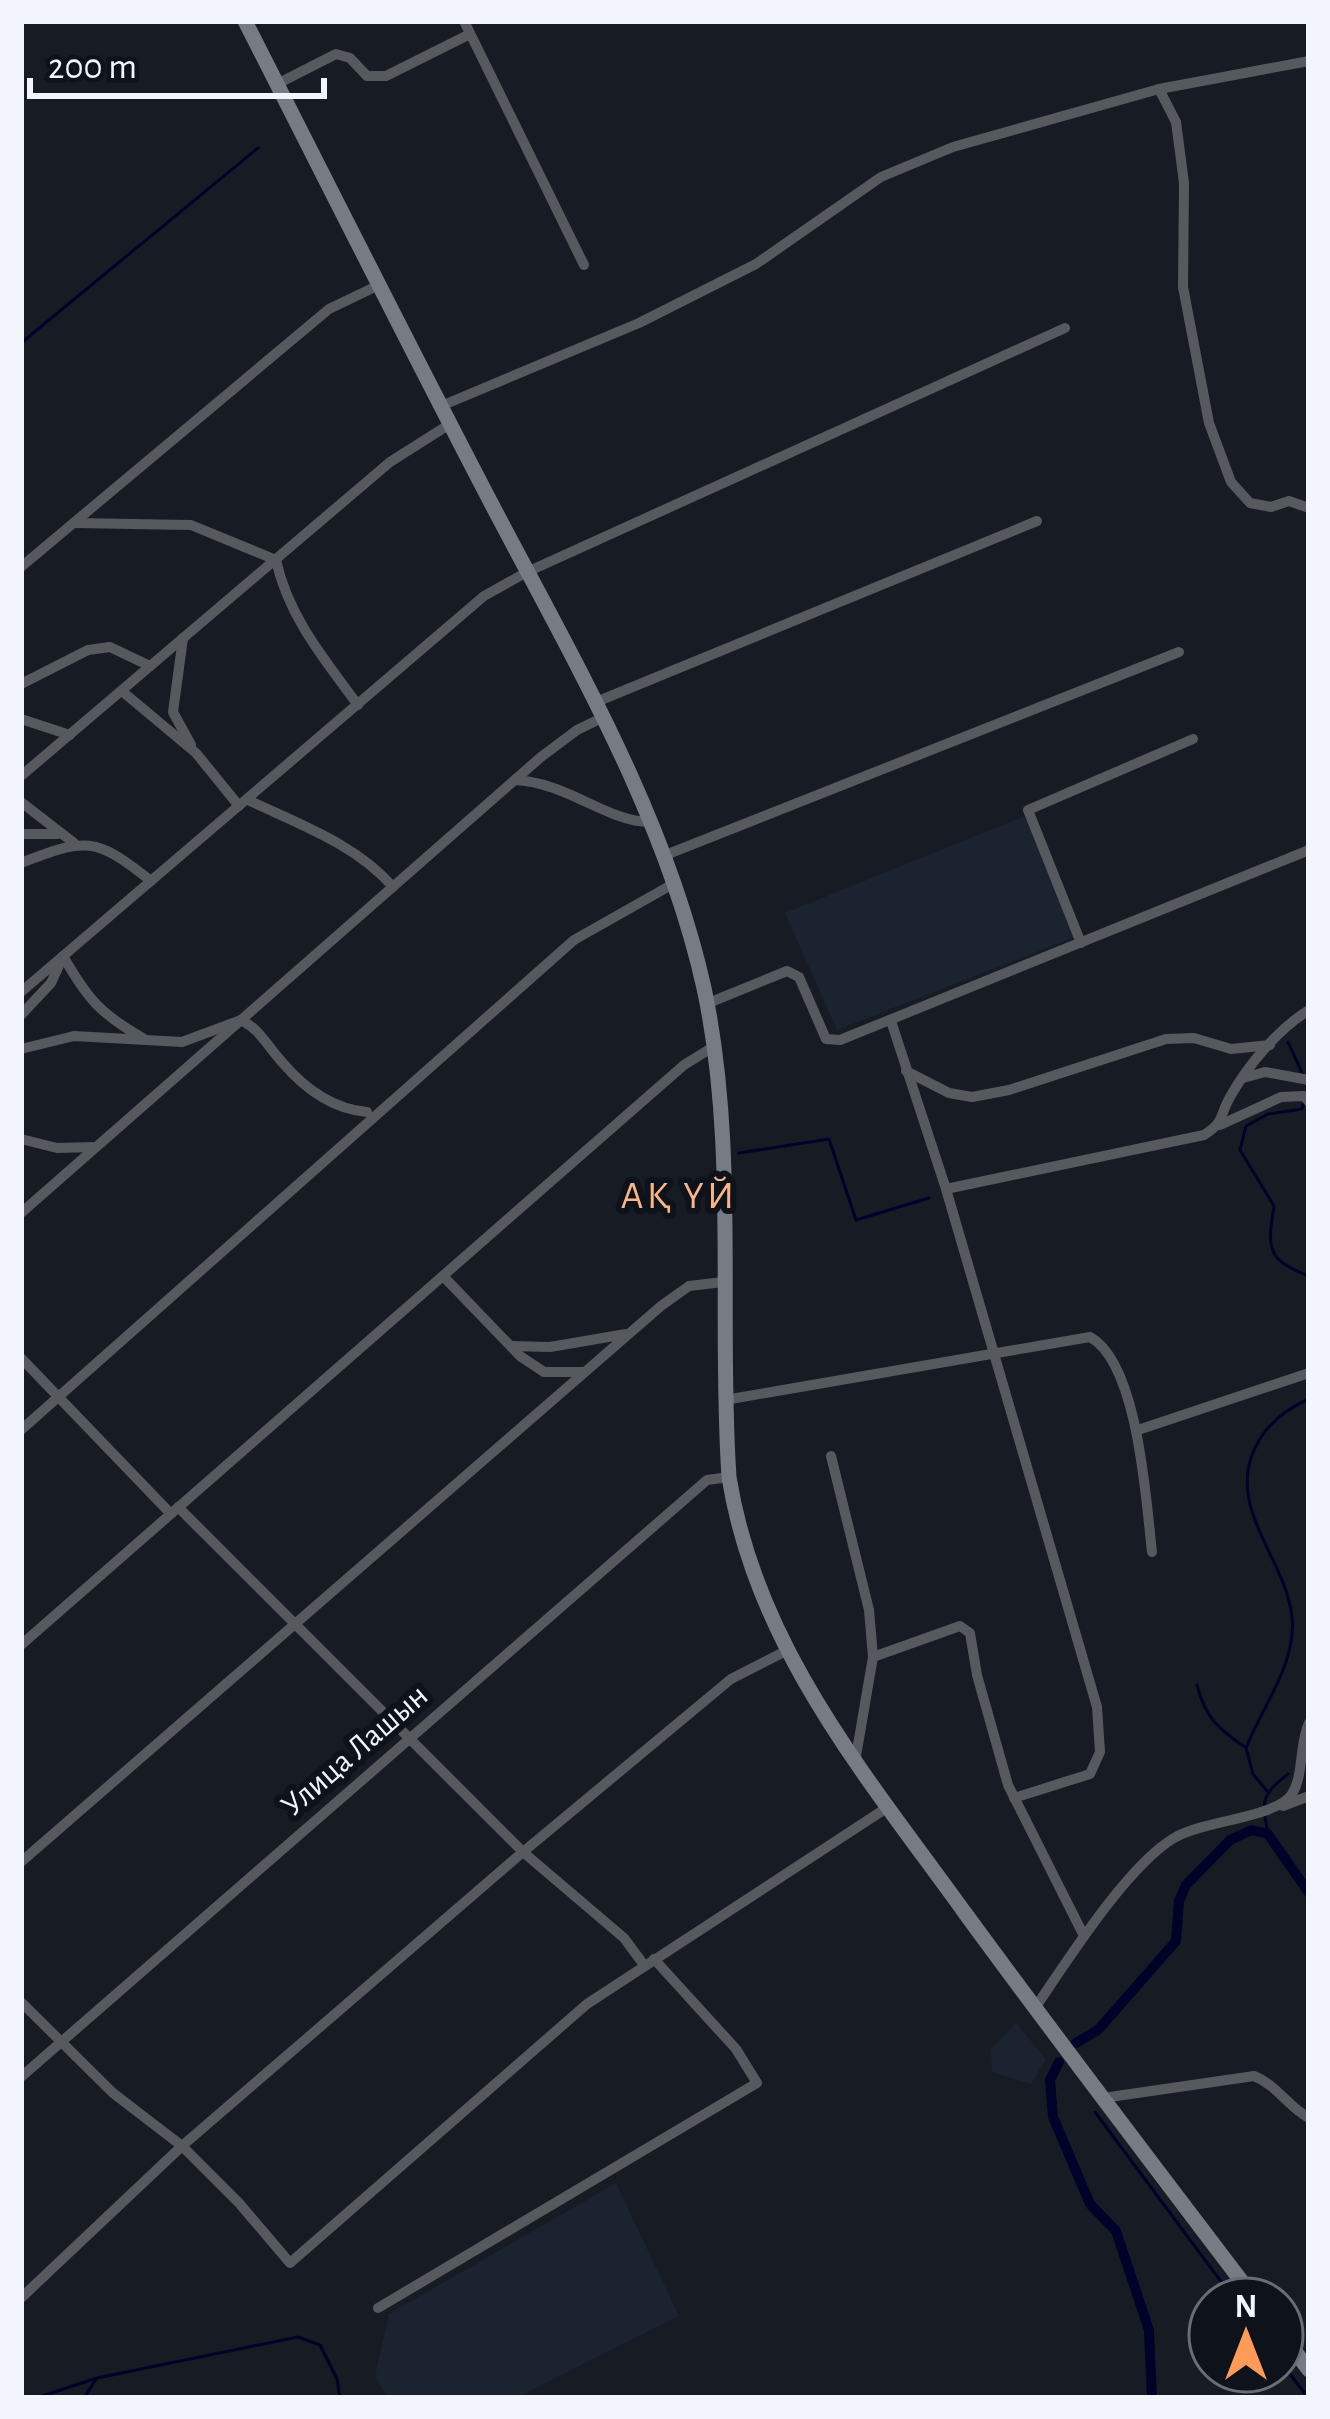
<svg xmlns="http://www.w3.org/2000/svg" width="1330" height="2419" viewBox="0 0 1330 2419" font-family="'Alegreya Sans',sans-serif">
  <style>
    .built { fill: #1b2230 }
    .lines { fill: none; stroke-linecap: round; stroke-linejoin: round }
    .stream { stroke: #000229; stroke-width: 3 }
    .canal { stroke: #000229; stroke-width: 10 }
    .street { stroke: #56595d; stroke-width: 10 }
    .secondary { stroke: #777b83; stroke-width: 15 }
    .labels { text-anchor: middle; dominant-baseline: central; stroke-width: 12; stroke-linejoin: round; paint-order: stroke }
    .street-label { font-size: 33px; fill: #f2f5fb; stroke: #0e121a }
    .quarter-label { font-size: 39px; letter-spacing: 3px; fill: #fab488; stroke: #0e121a }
  </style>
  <rect width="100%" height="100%" fill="#171c24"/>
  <g class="built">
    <path d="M1025,816L1075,937L837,1030L785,913Z"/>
    <path d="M1016,2023L1046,2059L1031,2084L992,2072L991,2049Z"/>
    <path d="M616,2183L679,2316L516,2398H388L375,2376L389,2314Z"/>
  </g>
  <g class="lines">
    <g class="stream">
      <path d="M21,343L258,148"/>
      <path d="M1288,1042L1303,1075"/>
      <path d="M1304,1101L1302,1109L1268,1114L1246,1126L1240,1150L1274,1206C1267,1249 1267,1260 1309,1276"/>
      <path d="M739,1153L829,1139L856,1220L929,1198"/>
      <path d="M1197,1685C1205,1717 1218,1729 1245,1747"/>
      <path d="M1267,1791L1253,1774L1246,1748C1262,1707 1297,1663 1292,1617C1286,1559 1226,1508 1255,1448C1266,1425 1286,1409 1309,1399"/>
      <path d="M1268,1834C1262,1800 1260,1796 1288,1774"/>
      <path d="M1095,2112L1234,2299"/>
      <path d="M1282,2363L1308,2398"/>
      <path d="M36,2398L97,2378L298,2337L320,2345L337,2379L340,2398"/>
      <path d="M84,2398L96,2379"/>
    </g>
    <g class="canal">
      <path d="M1076,2043L1098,2030L1176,1941L1179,1901L1186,1885L1230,1840L1252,1830L1268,1834L1309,1893"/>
      <path d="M1059,2062L1050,2080L1053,2117L1090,2204L1116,2231L1149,2330L1152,2398"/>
    </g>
    <g class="street">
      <path d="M464,21L584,265"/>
      <path d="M277,84L336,54L350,58L367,76H386L470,34"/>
      <path d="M1159,89L1176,122L1184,183L1183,287L1209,423L1231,482L1250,503L1271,507L1289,501L1309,508"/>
      <path d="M441,406L639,323L756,264L881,177L953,147L1159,89L1309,61"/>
      <path d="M74,523L191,525L276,560C288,616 324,659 358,705"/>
      <path d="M21,567L329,309L379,285"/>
      <path d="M183,638L173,712L191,745"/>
      <path d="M21,684L88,650L110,647L150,666"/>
      <path d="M123,692L196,753L239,806"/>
      <path d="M596,702L1037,521"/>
      <path d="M21,719L70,735"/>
      <path d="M21,776L390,462L450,424"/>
      <path d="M515,780C566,782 608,822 649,822"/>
      <path d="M248,800C298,824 356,844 393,887"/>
      <path d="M21,802L74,843"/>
      <path d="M21,834H58"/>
      <path d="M663,856L1179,652"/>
      <path d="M21,863C86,838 95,836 151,881"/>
      <path d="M1081,943L1028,810L1193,739"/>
      <path d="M63,956C87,998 100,1014 143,1038"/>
      <path d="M21,992L484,596L527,572L1065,328"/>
      <path d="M706,1004L787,971L799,977L826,1039L840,1040L1309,850"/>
      <path d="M21,1015L51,983L62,959"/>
      <path d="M891,1021L946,1189L1097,1707L1100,1752L1090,1774L1014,1798"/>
      <path d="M21,1049L74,1036L182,1042L241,1020C262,1031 266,1045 282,1062C304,1088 333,1109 367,1112"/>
      <path d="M906,1071L949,1093L972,1097L1009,1090L1166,1039L1194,1038L1231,1049L1270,1045"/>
      <path d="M1243,1078L1265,1072L1309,1080"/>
      <path d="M1220,1125L1281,1097L1304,1096L1309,1102"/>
      <path d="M21,1139L57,1148L95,1147"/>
      <path d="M946,1189L1204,1135C1225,1122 1219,1116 1230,1097C1248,1065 1278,1029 1309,1010"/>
      <path d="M21,1213L541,757L577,730L604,717"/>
      <path d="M443,1276L520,1356L544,1372H584"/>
      <path d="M511,1346L550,1347L626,1334"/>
      <path d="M21,1358L171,1514"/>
      <path d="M725,1400L1090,1337C1138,1363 1146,1500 1152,1552"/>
      <path d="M21,1430L574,940L673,884"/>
      <path d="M1138,1430L1309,1373"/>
      <path d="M831,1456L869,1610L873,1657L855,1762"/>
      <path d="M178,1507L523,1852L624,1938L644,1965"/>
      <path d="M21,1645L684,1065L713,1047"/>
      <path d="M873,1657L960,1626L970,1633L977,1675L1008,1785L1084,1936"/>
      <path d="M1283,1806L1309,1796"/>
      <path d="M21,1862L661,1306L689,1286L723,1282"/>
      <path d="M21,2002L113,2093L182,2146L239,2203L290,2263L587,2004L888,1807"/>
      <path d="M1035,2008C1067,1961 1127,1866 1174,1838C1204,1820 1276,1818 1292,1794C1304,1775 1299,1744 1309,1723"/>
      <path d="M21,2077L707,1480L729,1477"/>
      <path d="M1103,2098L1254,2076C1277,2085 1287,2106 1309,2118"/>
      <path d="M21,2298L182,2146L523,1852L731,1679L786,1651"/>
      <path d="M378,2308L757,2083L736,2049L654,1959"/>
    </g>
    <g class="secondary">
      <path d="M245,21C326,180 406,340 489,499C571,656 665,813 704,988C738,1147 718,1315 729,1477C756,1647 867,1777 965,1913C1060,2043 1158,2171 1255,2299"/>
      <path d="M1282,2334L1309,2370"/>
    </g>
  </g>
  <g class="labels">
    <g class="street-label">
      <text transform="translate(355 1751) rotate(-41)">Улица Лашын</text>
    </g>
    <g class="quarter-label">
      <text x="679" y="1196">АҚ ҮЙ</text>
    </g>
  </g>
  <rect width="1330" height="2419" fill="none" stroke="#f2f5fb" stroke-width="48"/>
  <g transform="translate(1246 2335)"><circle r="57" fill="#0e121a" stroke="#696d74" stroke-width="3"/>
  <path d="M0-9L21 45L0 30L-21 45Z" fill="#ff9b59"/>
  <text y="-18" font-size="33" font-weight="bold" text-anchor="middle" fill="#f2f5fb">N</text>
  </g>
  <path d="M30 78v18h294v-18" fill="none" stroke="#f2f5fb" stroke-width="6"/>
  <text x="48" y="78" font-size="36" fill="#f2f5fb" stroke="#0e121a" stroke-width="9" paint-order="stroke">200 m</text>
</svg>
